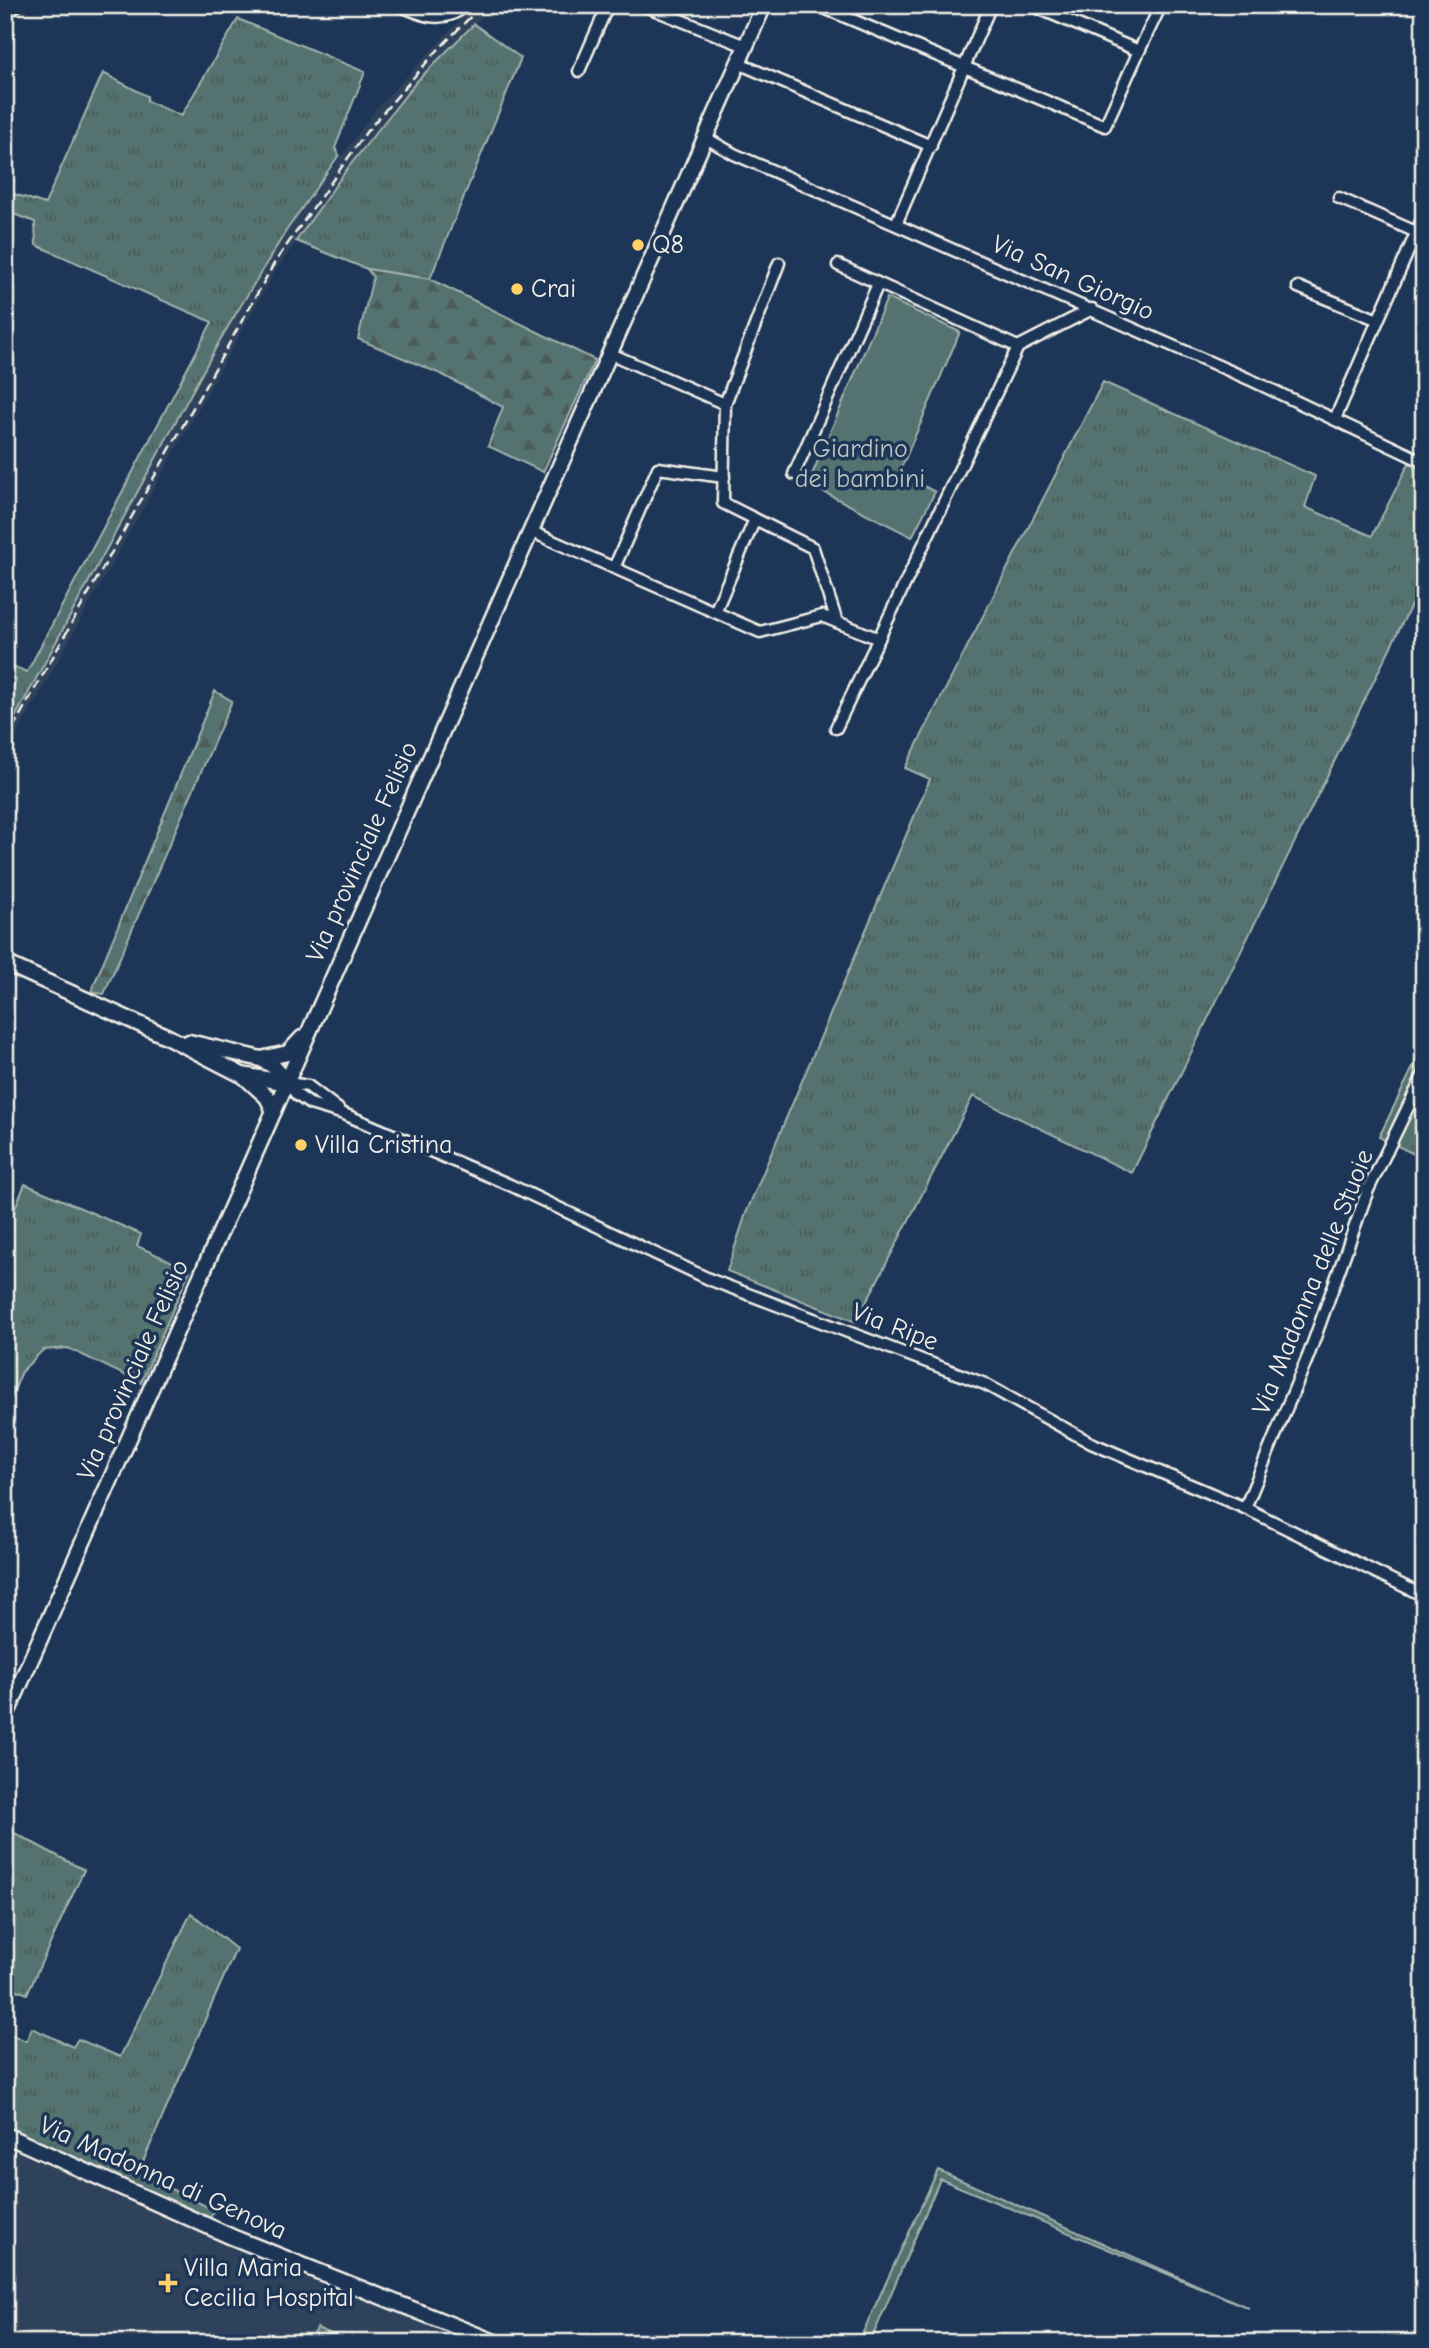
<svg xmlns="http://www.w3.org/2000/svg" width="1429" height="2348" viewBox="0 0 1429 2348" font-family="'Comic Neue',sans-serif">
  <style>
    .built { fill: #2f425c }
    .grass { fill: url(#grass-tufts); stroke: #a4b2ac; stroke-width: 2 }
    .forest { fill: url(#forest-firs); stroke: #a4b2ac; stroke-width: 2 }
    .park { fill: #537270; stroke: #a4b2ac; stroke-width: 2 }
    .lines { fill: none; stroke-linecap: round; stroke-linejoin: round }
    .street-casing { stroke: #f4f1e8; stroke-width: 15 }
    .secondary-casing { stroke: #f4f1e8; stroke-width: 19 }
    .street { stroke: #1d3557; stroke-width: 10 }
    .secondary { stroke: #1d3557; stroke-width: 14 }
    .rail { stroke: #f4f1e8; stroke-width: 2.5; stroke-dasharray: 10 5; stroke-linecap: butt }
    .poi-dot { fill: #ffd166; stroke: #1d3557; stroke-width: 2.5 }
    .labels { text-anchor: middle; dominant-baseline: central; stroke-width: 7; stroke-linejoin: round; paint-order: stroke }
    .poi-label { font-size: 26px; fill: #f4f1e8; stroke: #1d3557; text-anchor: start }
    .street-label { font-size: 26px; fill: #f4f1e8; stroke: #1d3557 }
    .park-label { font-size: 26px; fill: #bcc5be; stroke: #1d3557 }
  </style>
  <defs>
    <pattern id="grass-tufts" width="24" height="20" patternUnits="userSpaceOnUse" patternTransform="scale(1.75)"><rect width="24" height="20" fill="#537270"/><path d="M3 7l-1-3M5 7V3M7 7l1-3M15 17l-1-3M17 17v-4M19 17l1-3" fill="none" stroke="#4e5b59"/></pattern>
    <pattern id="forest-firs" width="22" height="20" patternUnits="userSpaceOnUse" patternTransform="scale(1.75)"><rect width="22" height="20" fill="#537270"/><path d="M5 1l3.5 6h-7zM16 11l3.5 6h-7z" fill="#4e5b59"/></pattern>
  </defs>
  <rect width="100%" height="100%" fill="#1d3557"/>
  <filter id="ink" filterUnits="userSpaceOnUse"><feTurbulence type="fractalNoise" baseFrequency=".0143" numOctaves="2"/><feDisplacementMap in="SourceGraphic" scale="14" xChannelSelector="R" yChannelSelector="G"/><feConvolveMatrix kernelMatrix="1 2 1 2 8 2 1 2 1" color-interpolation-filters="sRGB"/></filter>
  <g filter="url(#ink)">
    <g class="built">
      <path d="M474,5H494L417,81L347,169L274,273L5,756V736L68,616L220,340L286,231L376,109Z"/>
      <path d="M5,2141L443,2331L439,2343H352L318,2328L310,2343H5Z"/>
    </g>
    <g class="grass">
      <path d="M238,19L365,72L335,148L339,155L286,231L220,340L5,736V702L16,680L5,675V663L27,672L212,322L36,245L35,222L5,211V191L45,204L103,73L147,96V101L181,116Z"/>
      <path d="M474,24L521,58L430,279L367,269L296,241L347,169L417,81Z"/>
      <path d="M1103,382L1315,476L1305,507L1372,536L1409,463L1424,469V579L1132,1173L973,1096L856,1322L727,1271L746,1213L930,779L905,768Z"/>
      <path d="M1424,1045V1144L1418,1156L1379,1137Z"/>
      <path d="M25,1184L141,1234L137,1246L190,1270L141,1383L68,1348L43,1350L22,1371L10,1401L5,1398V1232Z"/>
      <path d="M5,1828L84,1870L27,1994L5,1985Z"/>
      <path d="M191,1913L236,1949L138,2173L214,2210L205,2229L5,2141V2032L26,2041L32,2028L73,2047L78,2039L120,2057Z"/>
      <path d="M938,2170L1249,2308L940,2179L870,2343H858Z"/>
      <path d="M317,2328L352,2343H310Z"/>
    </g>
    <g class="forest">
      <path d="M367,269L430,279L595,360L543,472L488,446L503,407L443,375L358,339L373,277Z"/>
      <path d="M215,691L232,701L104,994L91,992Z"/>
    </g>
    <path class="park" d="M887,298L960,332L899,473L935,492L912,537L808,484Z"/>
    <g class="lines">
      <g class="street-casing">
        <g id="street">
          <path d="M399,5C424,16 444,25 466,5"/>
          <path d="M643,5L745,46"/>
          <path d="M817,5L1105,126L1139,51"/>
          <path d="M1031,5L1139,51L1161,5"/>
          <path d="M5,12L18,5"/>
          <path d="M738,63L931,146"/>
          <path d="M579,71L608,5"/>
          <path d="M704,137L734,154L1253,381L1424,462"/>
          <path d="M1339,198L1416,232"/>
          <path d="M896,224L991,5"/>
          <path d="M779,263L725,404L723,503L813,548L837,622"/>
          <path d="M838,265L1018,347"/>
          <path d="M1298,287L1378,320"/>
          <path d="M609,353L725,404"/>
          <path d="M1335,419L1424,215"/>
          <path d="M794,474L878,284"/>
          <path d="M530,531L760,632L822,616L879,639"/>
          <path d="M614,568L658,468L724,477"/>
          <path d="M715,612L755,519"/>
          <path d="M836,728L1018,347L1092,309"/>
          <path d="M288,1083L297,1095L310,1104L344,1114L510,1185L711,1280L985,1384L1091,1443L1245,1508L1424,1596"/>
          <path d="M288,1083L308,1086L338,1109"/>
          <path d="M1245,1508L1309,1354L1368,1190L1424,1074"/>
        </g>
      </g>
      <g class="secondary-casing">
        <g id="secondary">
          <path d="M5,963L168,1037L242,1075L288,1083"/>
          <path d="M189,1042L261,1059L273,1066L288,1083"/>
          <path d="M261,1059L288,1053L302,1038"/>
          <path d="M244,1076L267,1097L274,1111"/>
          <path d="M5,1718L764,5"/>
          <path d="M5,2135L232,2237L497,2343"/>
        </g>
      </g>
      <use href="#street" class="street"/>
      <use href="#secondary" class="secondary"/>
      <path class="rail" d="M5,742L275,262L367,131L434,54L482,5"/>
    </g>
  </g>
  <g class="poi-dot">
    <circle cx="638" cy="245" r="7"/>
    <circle cx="517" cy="289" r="7"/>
    <circle cx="301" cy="1145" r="7"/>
    <path d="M164.5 2272.5h7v7h7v7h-7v7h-7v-7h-7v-7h7z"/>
  </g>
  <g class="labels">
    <g class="poi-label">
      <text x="652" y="245">Q8</text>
      <text x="531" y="289">Crai</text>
      <text x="315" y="1145">Villa Cristina</text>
      <text x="184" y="2268">Villa Maria<tspan x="184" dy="30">Cecilia Hospital</tspan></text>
    </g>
    <g class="street-label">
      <text transform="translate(1073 278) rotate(24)">Via San Giorgio</text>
      <text transform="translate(362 852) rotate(-66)">Via provinciale Felisio</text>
      <text transform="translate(1313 1282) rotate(-68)">Via Madonna delle Stuoie</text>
      <text transform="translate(895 1327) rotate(21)">Via Ripe</text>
      <text transform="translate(133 1370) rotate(-66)">Via provinciale Felisio</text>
      <text transform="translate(163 2178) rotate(24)">Via Madonna di Genova</text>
    </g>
    <g class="park-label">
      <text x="860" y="449">Giardino<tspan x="860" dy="30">dei bambini</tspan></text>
    </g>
  </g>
  <rect width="1429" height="2348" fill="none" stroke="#1d3557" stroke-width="28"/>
  <rect x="14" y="14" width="1401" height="2320" fill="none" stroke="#f4f1e8" stroke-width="2.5" filter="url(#ink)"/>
</svg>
